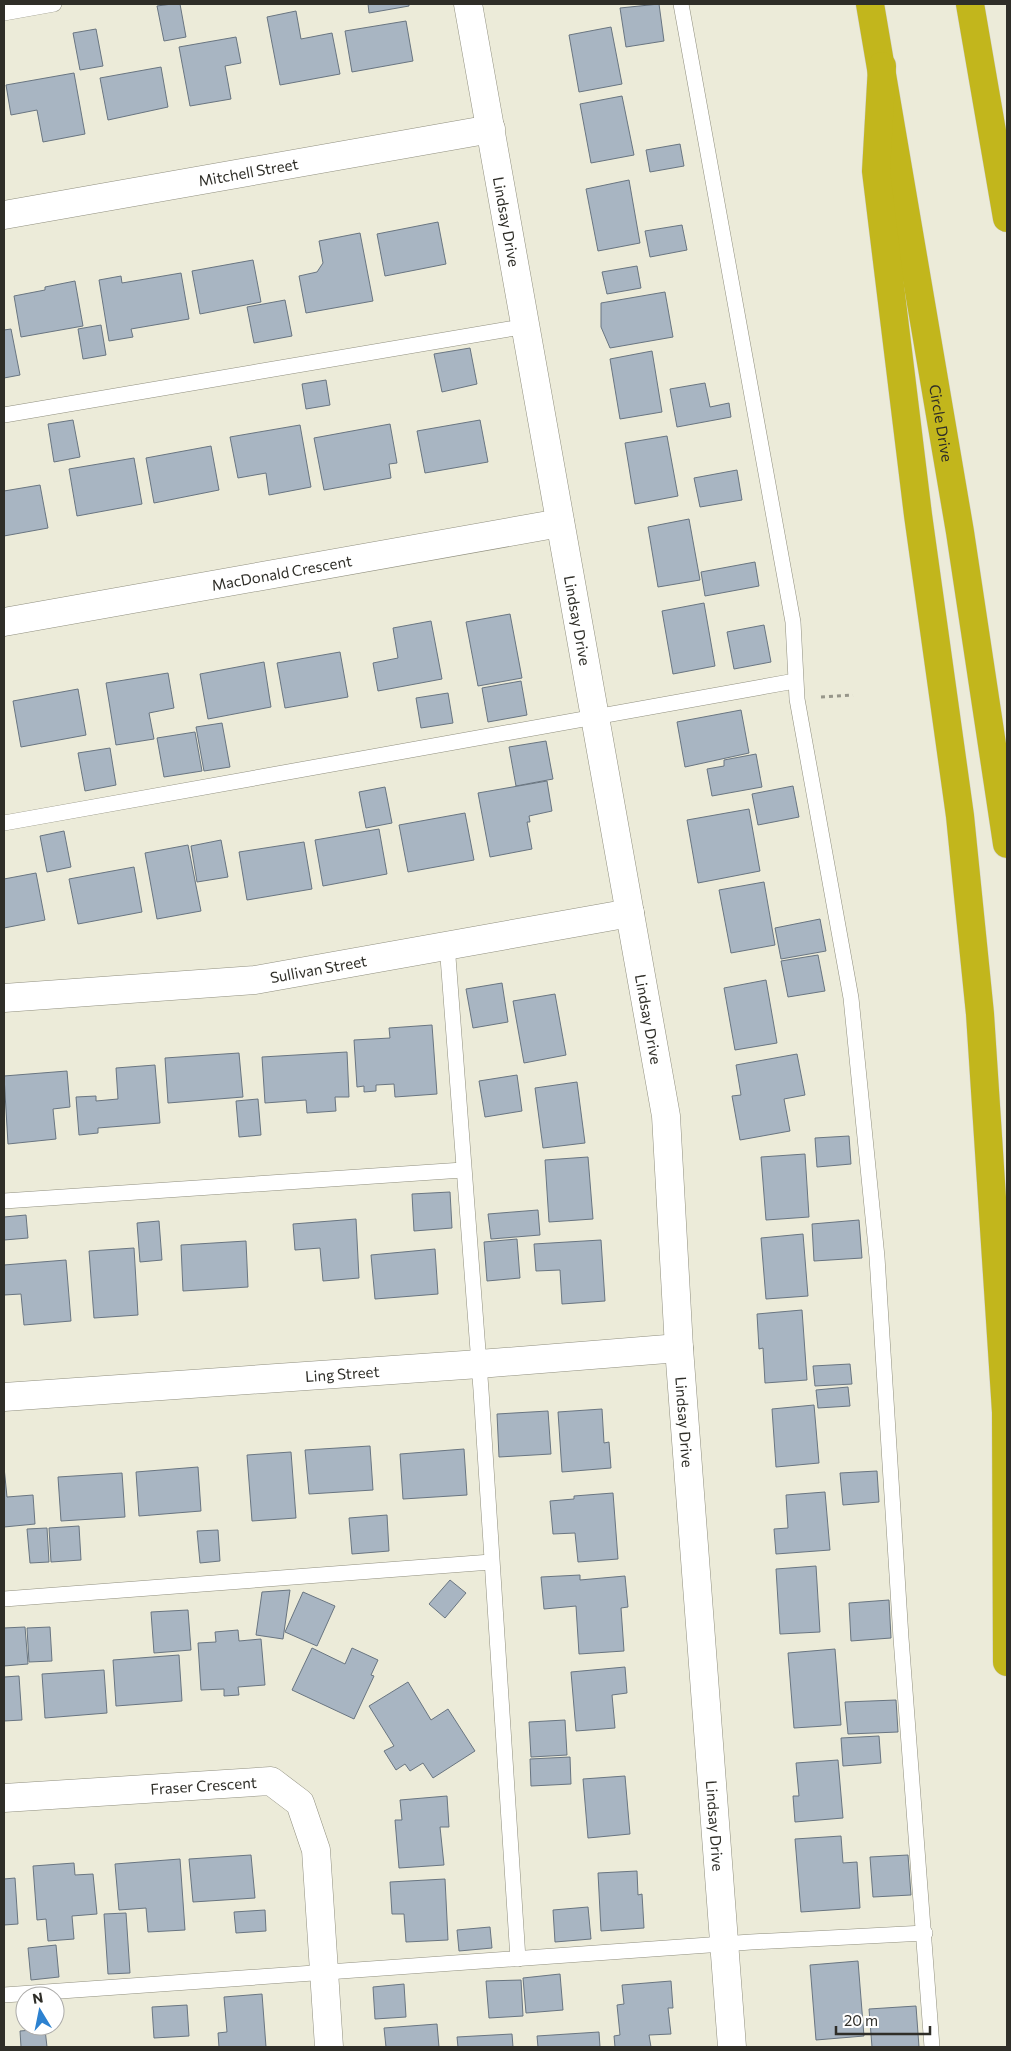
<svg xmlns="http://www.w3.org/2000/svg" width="1011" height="2051" viewBox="0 0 1011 2051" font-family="Commissioner,sans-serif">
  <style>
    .building { fill: #a8b5c2; stroke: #697581 }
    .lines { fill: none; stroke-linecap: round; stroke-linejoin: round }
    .lane-casing { stroke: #908f7f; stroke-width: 16 }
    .street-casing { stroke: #908f7f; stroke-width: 29 }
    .highway-casing { stroke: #d1d1d0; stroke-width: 29 }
    .path { stroke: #97968a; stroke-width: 3; stroke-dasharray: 4 4; stroke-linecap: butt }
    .lane { stroke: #fff; stroke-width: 15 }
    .street { stroke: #fff; stroke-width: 28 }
    .highway { stroke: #c2b61c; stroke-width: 28 }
    .labels { text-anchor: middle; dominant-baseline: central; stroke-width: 4; stroke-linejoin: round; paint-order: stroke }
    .street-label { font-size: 15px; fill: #2f2e28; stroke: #fff }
  </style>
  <rect width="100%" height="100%" fill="#ecebd9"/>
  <g class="building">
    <path d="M172,4H180L186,37L164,41L157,6Z"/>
    <path d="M368,4H409V6L369,13Z"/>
    <path d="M659,4L664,41L626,47L620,8Z"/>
    <path d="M296,11L301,39L332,33L340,74L280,85L267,17Z"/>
    <path d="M406,21L413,61L352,72L345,31Z"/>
    <path d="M611,27L622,84L579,92L569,35Z"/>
    <path d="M96,29L103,66L80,70L73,33Z"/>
    <path d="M236,37L241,63L225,66L231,99L190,106L179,47Z"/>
    <path d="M161,67L168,107L108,120L100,78Z"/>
    <path d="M74,73L85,134L43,142L37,110L11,115L6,85Z"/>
    <path d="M622,96L634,155L591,163L580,104Z"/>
    <path d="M680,144L684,166L650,172L646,150Z"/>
    <path d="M629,180L640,243L598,251L586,189Z"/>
    <path d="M438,222L446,264L385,276L377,234Z"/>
    <path d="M682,225L687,250L650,257L645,231Z"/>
    <path d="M360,233L373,301L306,313L299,276L317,272L323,263L319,241Z"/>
    <path d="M253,260L261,302L200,314L192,271Z"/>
    <path d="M637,266L641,288L607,294L602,272Z"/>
    <path d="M181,273L189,319L131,329L133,337L109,341L99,280L121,276L122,283Z"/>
    <path d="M75,281L83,326L21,337L14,296L45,290V287Z"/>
    <path d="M665,292L673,337L610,348L601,327V303Z"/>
    <path d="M285,300L292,336L254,343L247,307Z"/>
    <path d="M101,325L106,355L83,359L78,329Z"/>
    <path d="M11,329L20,375L4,378V330Z"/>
    <path d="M470,348L477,384L442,392L434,354Z"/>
    <path d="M652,351L662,412L620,419L610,359Z"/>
    <path d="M326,380L330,405L306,409L302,384Z"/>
    <path d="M705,383L710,407L729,403L731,417L677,427L670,389Z"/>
    <path d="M73,420L80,457L54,462L48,424Z"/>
    <path d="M480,420L488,462L425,473L417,431Z"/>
    <path d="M390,424L397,463L389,464L391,478L324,490L314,438Z"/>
    <path d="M300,425L311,487L269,495L266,473L238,478L230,437Z"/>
    <path d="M667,436L678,496L635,504L625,443Z"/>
    <path d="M211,446L219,490L154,503L146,458Z"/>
    <path d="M134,458L142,504L77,516L69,469Z"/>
    <path d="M737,470L742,500L700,507L694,478Z"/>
    <path d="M40,485L48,528L4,536V491Z"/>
    <path d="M689,519L700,580L658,587L648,527Z"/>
    <path d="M755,562L759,586L705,596L701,572Z"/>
    <path d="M704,603L715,666L673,674L662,611Z"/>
    <path d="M510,614L522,678L478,686L466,622Z"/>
    <path d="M431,621L442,679L378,691L373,663L398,658L393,628Z"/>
    <path d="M764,625L771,662L734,669L727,632Z"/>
    <path d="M340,652L348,697L285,708L277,663Z"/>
    <path d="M264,662L271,707L208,719L200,674Z"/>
    <path d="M168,673L174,708L149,713L154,739L116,745L106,683Z"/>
    <path d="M521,681L527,715L488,722L482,688Z"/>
    <path d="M78,689L86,735L21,747L13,701Z"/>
    <path d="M448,693L453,723L421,728L416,698Z"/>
    <path d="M741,710L749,753L685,767L677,722Z"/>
    <path d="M222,723L230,767L204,771L196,727Z"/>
    <path d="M195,732L202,771L164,777L157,738Z"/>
    <path d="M546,741L553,779L516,786L509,747Z"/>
    <path d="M110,748L116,785L85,791L78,753Z"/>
    <path d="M756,754L762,787L712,796L707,769L724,766V760Z"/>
    <path d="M547,781L552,811L529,816L530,822H527L532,849L490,857L478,793Z"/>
    <path d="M793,786L799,817L758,825L752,794Z"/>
    <path d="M385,787L392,823L366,828L359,792Z"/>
    <path d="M749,809L760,871L698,883L687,820Z"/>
    <path d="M465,813L474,860L408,872L399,825Z"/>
    <path d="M379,829L387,874L323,886L315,840Z"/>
    <path d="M64,831L71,867L47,872L40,836Z"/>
    <path d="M221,840L228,877L197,882L191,846Z"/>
    <path d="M304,842L312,889L247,900L239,852Z"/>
    <path d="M188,845L201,911L157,919L145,853Z"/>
    <path d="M134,867L142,912L78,924L69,879Z"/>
    <path d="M36,873L45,920L4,928V879Z"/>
    <path d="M764,882L775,945L731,953L719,890Z"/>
    <path d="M820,919L826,951L781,959L775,928Z"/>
    <path d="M818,955L825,991L788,997L781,961Z"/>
    <path d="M766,980L777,1043L735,1050L724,988Z"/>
    <path d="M502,983L508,1022L473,1028L466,989Z"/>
    <path d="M555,994L566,1055L524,1063L513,1001Z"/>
    <path d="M432,1025L437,1094L395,1097L394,1084L376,1085V1091L364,1092V1086L357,1087L354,1040L390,1038L389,1028Z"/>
    <path d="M347,1052L349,1097H335L336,1111L307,1113L306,1100L265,1103L262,1057Z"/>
    <path d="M239,1053L243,1097L168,1103L165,1058Z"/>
    <path d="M797,1054L805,1095L784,1099L790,1131L740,1140L732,1096L741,1095L736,1065Z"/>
    <path d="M155,1065L160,1123L98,1128V1133L79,1135L76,1097L96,1096V1101L118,1099L116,1068Z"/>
    <path d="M67,1071L70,1107L53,1109L56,1139L8,1144L4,1076Z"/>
    <path d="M517,1075L522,1111L485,1117L479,1081Z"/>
    <path d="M577,1082L585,1143L543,1148L535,1088Z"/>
    <path d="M258,1099L261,1135L239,1137L236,1101Z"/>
    <path d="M849,1136L851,1164L817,1167L815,1138Z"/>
    <path d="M805,1154L809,1217L766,1220L761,1157Z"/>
    <path d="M588,1157L593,1219L549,1222L545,1160Z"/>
    <path d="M450,1192L452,1228L414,1231L412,1194Z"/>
    <path d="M538,1210L540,1235L491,1239L488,1214Z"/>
    <path d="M26,1215L28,1238L4,1240V1217Z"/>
    <path d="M356,1219L359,1278L323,1281L320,1248L295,1250L293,1224Z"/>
    <path d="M859,1220L862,1258L814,1261L812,1224Z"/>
    <path d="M159,1221L162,1260L140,1262L137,1223Z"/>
    <path d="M803,1234L808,1296L766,1299L761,1238Z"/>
    <path d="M517,1239L520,1278L487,1281L484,1242Z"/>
    <path d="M601,1240L605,1301L562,1304L560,1270L536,1271L534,1244Z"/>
    <path d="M246,1241L248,1287L183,1291L181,1245Z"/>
    <path d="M134,1248L138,1315L94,1318L89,1251Z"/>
    <path d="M435,1249L438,1294L375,1299L371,1255Z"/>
    <path d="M66,1260L71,1321L24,1325L21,1294L4,1295V1265Z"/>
    <path d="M802,1310L807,1380L765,1383L763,1348L759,1349L757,1314Z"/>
    <path d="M850,1364L852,1384L815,1386L813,1366Z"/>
    <path d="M848,1387L850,1406L818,1408L816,1390Z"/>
    <path d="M814,1405L819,1463L776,1467L772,1409Z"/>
    <path d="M602,1409L604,1443L609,1442L611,1468L562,1472L558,1412Z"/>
    <path d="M548,1411L551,1454L499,1457L497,1414Z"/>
    <path d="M370,1446L373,1490L309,1494L305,1450Z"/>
    <path d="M464,1449L467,1495L403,1499L400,1454Z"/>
    <path d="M291,1452L296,1518L252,1521L247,1455Z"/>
    <path d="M4,1467L7,1497L33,1495L35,1524L4,1527Z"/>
    <path d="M198,1467L201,1511L139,1516L136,1472Z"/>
    <path d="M877,1471L879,1502L843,1505L840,1473Z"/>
    <path d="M122,1473L125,1517L61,1521L58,1477Z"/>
    <path d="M825,1492L830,1550L776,1554L774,1529L788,1528L786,1495Z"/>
    <path d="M613,1493L618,1559L578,1562L575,1533L553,1534L550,1501L574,1499V1496Z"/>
    <path d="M387,1515L389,1551L352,1554L349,1518Z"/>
    <path d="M79,1526L81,1560L51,1562L49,1528Z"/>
    <path d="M47,1528L49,1562L30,1563L27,1529Z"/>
    <path d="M218,1530L220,1561L200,1563L197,1531Z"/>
    <path d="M816,1566L820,1632L780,1634L776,1569Z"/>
    <path d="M580,1575V1580L625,1576L628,1607L621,1608L624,1651L579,1654L576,1606L544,1609L541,1577Z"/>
    <path d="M450,1580L466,1593L445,1618L429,1604Z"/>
    <path d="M290,1590L283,1639L256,1635L262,1592Z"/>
    <path d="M303,1592L335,1606L317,1646L285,1632Z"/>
    <path d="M889,1600L891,1638L851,1641L849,1603Z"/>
    <path d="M188,1610L191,1650L154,1653L151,1612Z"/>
    <path d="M25,1627L28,1664L4,1666V1628Z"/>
    <path d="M50,1627L52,1661L29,1662L27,1628Z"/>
    <path d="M238,1630L239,1641L261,1639L265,1685L238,1687L239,1695L224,1696V1689L201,1690L198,1643L216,1642L215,1632Z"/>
    <path d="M312,1648L345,1664L352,1648L378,1660L371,1675L374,1676L354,1719L292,1690Z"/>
    <path d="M835,1649L841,1725L794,1728L788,1653Z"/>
    <path d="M179,1655L182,1701L116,1706L113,1660Z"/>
    <path d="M625,1667L627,1693L612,1695L615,1728L576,1731L571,1672Z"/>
    <path d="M104,1670L107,1713L45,1718L42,1674Z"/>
    <path d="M19,1676L22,1720L4,1721V1677Z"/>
    <path d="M408,1682L431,1720L448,1709L475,1751L433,1778L423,1763L410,1771L405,1764L396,1770L384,1751L394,1746L369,1706Z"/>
    <path d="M896,1700L898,1732L848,1734L845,1702Z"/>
    <path d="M565,1720L567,1755L531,1757L529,1722Z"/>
    <path d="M879,1736L881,1763L843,1766L841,1738Z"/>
    <path d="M570,1757L571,1784L531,1786L530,1759Z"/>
    <path d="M838,1760L843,1818L795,1822L793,1796H799L796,1763Z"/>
    <path d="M625,1776L630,1834L588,1838L583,1779Z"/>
    <path d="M447,1796L449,1827H440L444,1865L399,1868L395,1820H402L400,1800Z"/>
    <path d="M841,1836L843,1863L857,1862L860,1908L801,1912L795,1839Z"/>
    <path d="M251,1855L255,1898L193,1902L189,1859Z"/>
    <path d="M908,1855L911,1895L873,1897L870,1857Z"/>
    <path d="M180,1859L185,1930L148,1932L146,1908L119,1910L115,1864Z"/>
    <path d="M74,1863L75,1875L93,1874L97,1914L72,1916L74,1939L48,1941L46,1919L37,1920L33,1866Z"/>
    <path d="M637,1871L638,1895L642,1894L644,1928L601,1931L598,1873Z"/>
    <path d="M15,1878L18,1924L4,1925V1879Z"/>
    <path d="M445,1879L448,1940L406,1942L404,1914H392L390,1882Z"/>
    <path d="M588,1907L591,1939L555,1942L553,1910Z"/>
    <path d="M265,1910L266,1931L236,1933L234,1912Z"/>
    <path d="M126,1913L130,1973L108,1974L104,1914Z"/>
    <path d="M490,1927L492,1948L459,1951L457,1930Z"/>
    <path d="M56,1945L59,1977L31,1980L28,1948Z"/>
    <path d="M858,1961L864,2036L816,2040L810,1965Z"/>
    <path d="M560,1974L563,2010L526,2013L523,1978Z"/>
    <path d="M521,1980L523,2016L489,2018L486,1981Z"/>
    <path d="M671,1981L673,2008H668L671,2034L649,2035L651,2047H615L614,2036L620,2035L617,2005L624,2004L622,1985Z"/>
    <path d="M404,1984L406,2017L375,2019L373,1987Z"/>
    <path d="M262,1994L266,2047H219L218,2033L227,2032L224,1997Z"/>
    <path d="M187,2005L189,2036L154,2038L152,2007Z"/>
    <path d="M916,2006L919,2047H872L869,2009Z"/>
    <path d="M437,2024L439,2047H386L384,2028Z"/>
    <path d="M45,2029L47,2047H21L20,2031Z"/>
    <path d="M599,2032L600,2047H538L537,2036Z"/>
    <path d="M512,2034L513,2047H458L457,2037Z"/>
  </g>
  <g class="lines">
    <g class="lane-casing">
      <g id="lane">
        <path d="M681,4L793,622L797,699L851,998L877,1257L901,1638L932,2047"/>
        <path d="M4,13L54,4"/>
        <path d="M4,415L527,326"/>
        <path d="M4,823L795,681"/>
        <path d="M447,944L481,1390L518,1959"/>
        <path d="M4,1201L463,1170"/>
        <path d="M4,1599L491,1562"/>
        <path d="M4,1995L751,1942L925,1933"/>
      </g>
    </g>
    <g class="street-casing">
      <g id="street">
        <path id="s1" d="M468,4L666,1116L679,1348L732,2047"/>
        <path id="s2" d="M4,215L491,129"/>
        <path id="s3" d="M4,622L560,523"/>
        <path id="s4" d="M4,998L255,980L630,913"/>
        <path id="s5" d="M4,1397L479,1364L679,1348"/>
        <path id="s6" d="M4,1798L271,1781L300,1803L316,1850L329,2047"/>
      </g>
    </g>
    <g class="highway-casing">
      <g id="highway">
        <path id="s7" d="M870,4L960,532L1007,844"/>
        <path d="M970,4L1007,218"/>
        <path d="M882,66L876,171L918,515L960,816L980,1014L1006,1412L1007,1662"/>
      </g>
    </g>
    <path class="path" d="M821,697L853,695"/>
    <use href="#lane" class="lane"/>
    <use href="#street" class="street"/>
    <use href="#highway" class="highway"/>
  </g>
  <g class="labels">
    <g class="street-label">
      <text stroke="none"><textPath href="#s2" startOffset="248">Mitchell Street</textPath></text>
      <text stroke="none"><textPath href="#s1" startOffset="221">Lindsay Drive</textPath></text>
      <text stroke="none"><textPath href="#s7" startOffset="425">Circle Drive</textPath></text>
      <text stroke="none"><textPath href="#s3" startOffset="282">MacDonald Crescent</textPath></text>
      <text stroke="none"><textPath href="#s1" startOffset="626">Lindsay Drive</textPath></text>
      <text stroke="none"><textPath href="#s4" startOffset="316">Sullivan Street</textPath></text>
      <text stroke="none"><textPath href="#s1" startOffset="1031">Lindsay Drive</textPath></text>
      <text stroke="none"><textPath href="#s5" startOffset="339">Ling Street</textPath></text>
      <text stroke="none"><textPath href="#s1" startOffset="1436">Lindsay Drive</textPath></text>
      <text stroke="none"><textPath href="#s6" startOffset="200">Fraser Crescent</textPath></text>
      <text stroke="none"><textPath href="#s1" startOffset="1841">Lindsay Drive</textPath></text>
    </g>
  </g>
  <rect width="1011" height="2051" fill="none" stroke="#2f2e28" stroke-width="10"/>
  <g transform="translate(40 2011) rotate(350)"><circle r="24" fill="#ffffff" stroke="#acaba9"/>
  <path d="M0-4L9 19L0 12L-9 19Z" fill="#2d82d0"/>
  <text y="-8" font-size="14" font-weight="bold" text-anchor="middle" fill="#2f2e28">N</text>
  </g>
  <path d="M836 2026v8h94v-8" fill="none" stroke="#2f2e28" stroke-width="2.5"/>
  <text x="844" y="2026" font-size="15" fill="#2f2e28" stroke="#ffffff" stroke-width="4" paint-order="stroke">20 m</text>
</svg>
